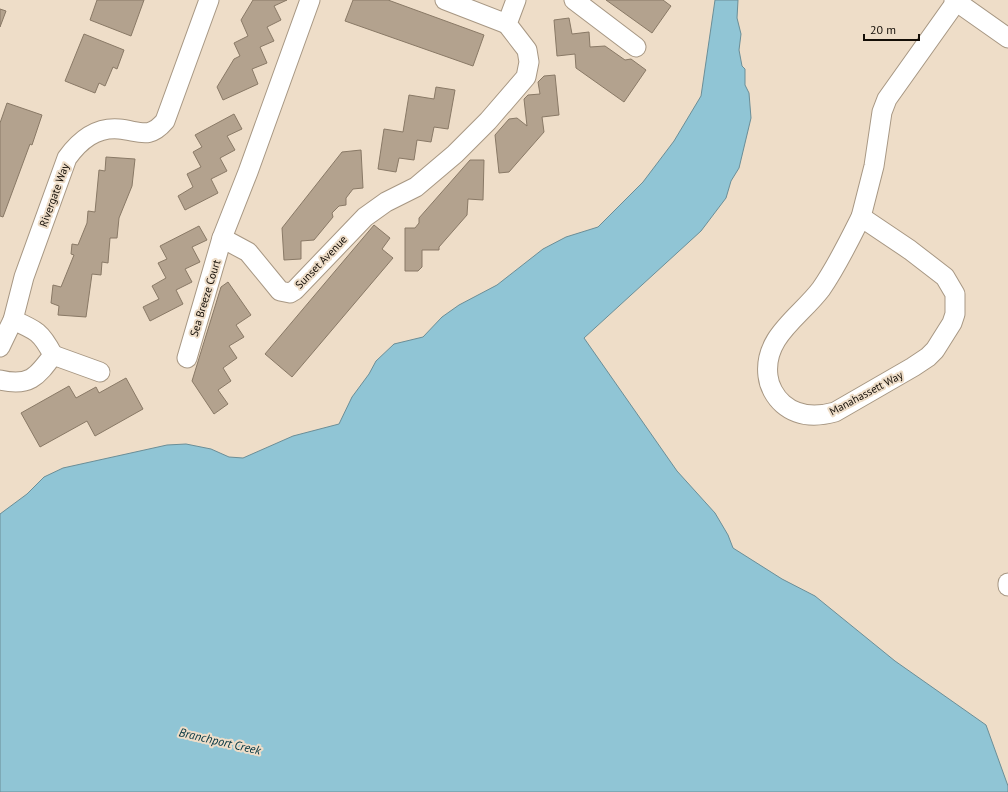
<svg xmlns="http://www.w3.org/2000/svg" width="1008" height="792" viewBox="0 0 1008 792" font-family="'PT Sans',sans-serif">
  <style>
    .water { fill: #90c5d5; stroke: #6b8e97 }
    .building { fill: #b3a28e; stroke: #897966 }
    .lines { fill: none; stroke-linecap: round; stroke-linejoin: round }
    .minor-casing { stroke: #a79783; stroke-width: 21 }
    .minor { stroke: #fff; stroke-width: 19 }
    .labels { text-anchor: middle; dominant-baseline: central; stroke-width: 4; stroke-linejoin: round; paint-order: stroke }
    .street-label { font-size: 11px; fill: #140e07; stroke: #eeddc8 }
    .water-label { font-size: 12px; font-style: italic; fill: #00333f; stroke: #eeddc8 }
  </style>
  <rect width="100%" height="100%" fill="#eeddc8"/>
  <path class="water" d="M715,0H738L737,18L741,34L739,50L742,66L745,69V85L749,93L751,118L739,168L731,181L726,198L701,231L584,338L677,471L715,513L728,535L733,548L782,579L815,596L895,661L986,725L1008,786V792H0V514L27,494L44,477L63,468L167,445L186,444L211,449L229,457L243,458L293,436L339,424L352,397L369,374L376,361L394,344L423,337L442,317L459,305L497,285L543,249L566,237L598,227L643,182L674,141L701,96Z"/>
  <g class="building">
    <path d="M97,0H144L131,36L90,20Z"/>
    <path d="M253,0H287L274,6L281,20L267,27L274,41L260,47L267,63L252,69L258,84L223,100L217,87L234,59L240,56L234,43L248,36L241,20Z"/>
    <path d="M353,0H388L484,35L473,66L345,21Z"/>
    <path d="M606,0H663L671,6L652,33Z"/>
    <path d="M0,9L6,11L0,27Z"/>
    <path d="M569,18L572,34L589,32L590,47L605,46L625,60L631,59L646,70L624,102L576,68L575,54L557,56L554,20Z"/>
    <path d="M84,34L124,50L117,69L113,67L105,86L99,83L95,93L65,81Z"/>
    <path d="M555,75L559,115L542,117L544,132L509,172L499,173L495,135L509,119L517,118L527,126L524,99L528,95L540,94L538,82L544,76Z"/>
    <path d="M436,87L455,90L448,129L434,127L431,142L417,140L414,160L399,158L396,172L378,169L384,129L403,132L409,95L434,99Z"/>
    <path d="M7,103L42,115L32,145L30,144L3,217L0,216V123Z"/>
    <path d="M234,114L242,129L227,136L235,150L220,158L227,171L211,179L218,193L185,210L178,196L193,187L187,174L201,167L193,152L202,147L195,135Z"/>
    <path d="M361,150L363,188L353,189L346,198V205L339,206L332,213L333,217L314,240L301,241V259L284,260L282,228L342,152Z"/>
    <path d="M106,157L135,159L132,186L119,218L117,238H110L108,263L102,262L101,275L92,274L86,317L58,315L59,306L51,303L53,285L61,287L74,255L71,254L72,244L78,245L87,223L88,211L95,212L99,170L105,171Z"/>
    <path d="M470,160H484L483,200L468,199L467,215L439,247V250H422V267L418,271H405V228H415L419,223V218Z"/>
    <path d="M374,225L390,238L382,249L393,258L292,377L265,354Z"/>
    <path d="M199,226L207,240L192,247L200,262L185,269L192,282L176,290L183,304L150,321L143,307L159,299L152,286L166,278L158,263L167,259L160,246Z"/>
    <path d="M228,282L251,315L236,325L244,337L229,346L237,358L223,368L231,381L218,390L228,404L214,414L192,381L221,287Z"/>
    <path d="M126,378L143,409L95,436L87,421L40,447L21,413L69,386L76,398L96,387L99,393Z"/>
  </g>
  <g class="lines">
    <g class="minor-casing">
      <g id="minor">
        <path d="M445,0L507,24"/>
        <path d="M574,0L636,47"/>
        <path d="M954,0L1008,38"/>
        <path d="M861,217L910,250L945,277L955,294V314L952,323L935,350L928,357L913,367L835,412C817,417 798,417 783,404C775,397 769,386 768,376C763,337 800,317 821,289C837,266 849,241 861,217Z"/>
        <path d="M861,217L874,166L882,112L887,99L956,2"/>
        <path d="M222,238L248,252L280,291L290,293L295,290L365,217L386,202L416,187L455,154L488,121L526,77L529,62L527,50L507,24L516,0"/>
        <path d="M0,347L13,320L24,277L67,158C80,140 96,127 119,129C140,131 149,140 165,121L209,0"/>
        <path d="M53,355L100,372"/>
        <path d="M187,358L222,238L248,172L310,0"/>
        <path d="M0,380C29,387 37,377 53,355C41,332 36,330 13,320"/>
        <path d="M1008,583V586"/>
      </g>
    </g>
    <use href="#minor" class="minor"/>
  </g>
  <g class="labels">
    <g class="street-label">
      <text transform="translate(54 195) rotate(-70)">Rivergate Way</text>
      <text transform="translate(321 262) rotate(-46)">Sunset Avenue</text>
      <text transform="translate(205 298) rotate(-73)">Sea Breeze Court</text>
      <text transform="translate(866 393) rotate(-28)">Manahassett Way</text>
    </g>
    <g class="water-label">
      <text transform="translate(220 741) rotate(13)">Branchport Creek</text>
    </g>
  </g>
  <path d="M864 34v6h55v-6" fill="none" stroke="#140e07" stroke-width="2"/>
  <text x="870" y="34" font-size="12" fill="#140e07" stroke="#eeddc8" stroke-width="3" paint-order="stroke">20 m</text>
</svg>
